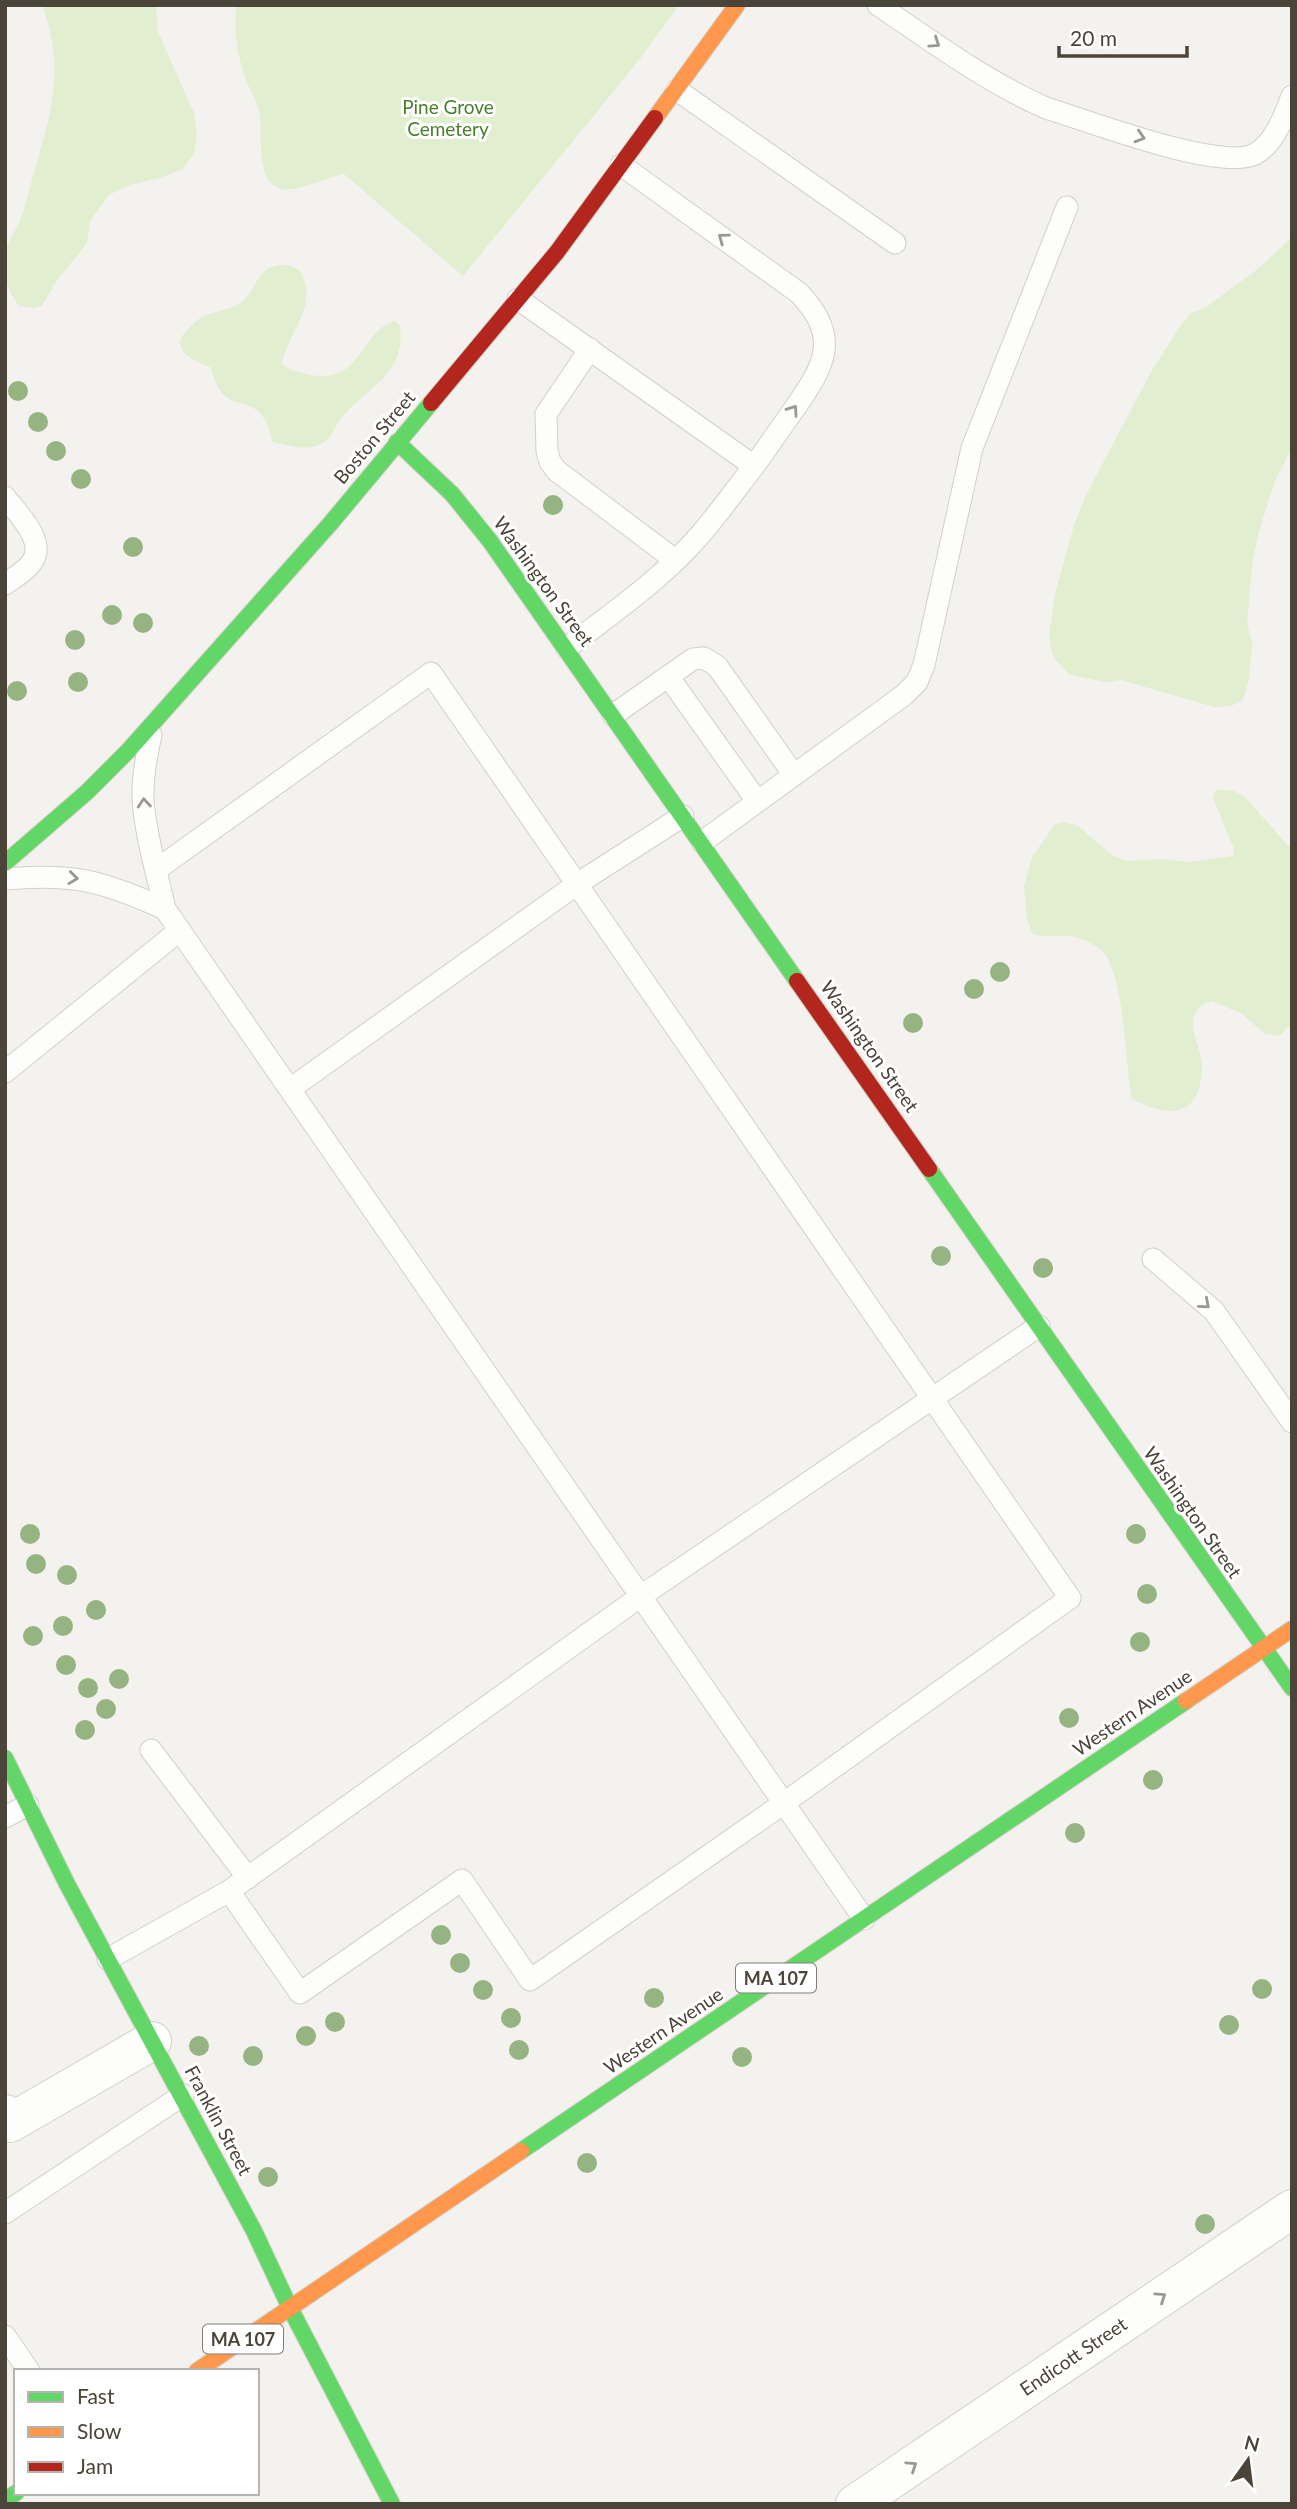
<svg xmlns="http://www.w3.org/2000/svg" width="1297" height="2509" viewBox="0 0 1297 2509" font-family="Lato,sans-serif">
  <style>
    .green { fill: #e1eecf }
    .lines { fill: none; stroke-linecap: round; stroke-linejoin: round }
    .lane-casing { stroke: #d2d0cb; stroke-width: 23 }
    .street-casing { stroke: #d2d0cb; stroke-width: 40 }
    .fast-casing { stroke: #d3cfc5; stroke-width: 18 }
    .slow-casing { stroke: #d3cfc5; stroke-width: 18 }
    .jam-casing { stroke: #d3cfc5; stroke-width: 18 }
    .lane { stroke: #fdfdfc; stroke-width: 21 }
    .street { stroke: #fdfdfc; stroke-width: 38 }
    .fast { stroke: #63d668; stroke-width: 16 }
    .slow { stroke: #ff974d; stroke-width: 16 }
    .jam { stroke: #b3261e; stroke-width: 16 }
    .tree { fill: #96b382 }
    .oneway { stroke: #9b9791 }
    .labels { text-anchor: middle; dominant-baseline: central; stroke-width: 6; stroke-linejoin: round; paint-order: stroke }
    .shield { fill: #fff; stroke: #817c74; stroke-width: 2 }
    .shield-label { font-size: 18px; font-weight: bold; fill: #4b4439 }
    .park-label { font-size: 19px; fill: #4a7f2a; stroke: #fff }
    .street-label { font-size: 19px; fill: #4b4439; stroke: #fff }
  </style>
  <rect width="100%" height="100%" fill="#f4f2ee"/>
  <g class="green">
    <path d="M42,5H156L158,32L194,113L197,134L194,154L182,169L160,178L129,185L109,195L90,221L87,243L55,283L42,306L34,308L19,306C7,290 0,271 6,250C8,240 16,231 20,221C26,205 30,186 35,169C52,110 65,66 42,5Z"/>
    <path d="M237,5H679L639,60L463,276L344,174C330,177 291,193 281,189C254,180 263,137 260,115C258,105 252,94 248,85C238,58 233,34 237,5Z"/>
    <path d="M1292,237V448L1274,483L1258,535L1252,565L1247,624L1252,642L1249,679L1243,700L1231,706L1214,707L1121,680L1105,682L1070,675L1054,658L1051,650L1049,635L1055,594L1074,525L1086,495L1151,372L1181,325L1191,313L1205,308L1259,268Z"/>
    <path d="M281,265C296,266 301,268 305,283C313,311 287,336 282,363C288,371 297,371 306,374C363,388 360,329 395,321L400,326C406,376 368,386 341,418C335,426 331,439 321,444C306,452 288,445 272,442C270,432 267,419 258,411C246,401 228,405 219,389C215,383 213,374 210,367C192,360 166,349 190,327C193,324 198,319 202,317C216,310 231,311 243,301C253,292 256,278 266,270C269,267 277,266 281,265Z"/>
    <path d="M1222,790L1234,791L1244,796L1292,850V1023L1280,1036L1265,1034L1241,1013L1211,1001C1176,1013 1203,1046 1202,1067C1201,1117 1170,1119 1132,1099C1125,1067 1125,966 1099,948C1092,943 1077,937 1069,936C1056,935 1043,939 1032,933L1027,918L1024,887L1032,857L1055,824L1062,822L1077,825L1112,855L1127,861L1161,859L1190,862L1233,856L1234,849L1213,798L1215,791Z"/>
  </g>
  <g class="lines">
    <g class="lane-casing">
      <g id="lane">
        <path d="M878,5C933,42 985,81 1046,108C1086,120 1221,172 1255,154C1274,144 1285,115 1292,96"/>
        <path d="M677,90L895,243"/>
        <path d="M621,165L799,293C841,337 825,365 795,408C781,427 768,447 754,466"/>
        <path d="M518,299L754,466C736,489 719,513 700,535C662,579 612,613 567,648"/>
        <path d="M590,349L546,414L547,451L550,462L557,471L675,560"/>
        <path d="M5,497C17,513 47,541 32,562C26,571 14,578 5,584"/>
        <path d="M668,676L757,801"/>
        <path d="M613,715L693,659L704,658L717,666L794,775"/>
        <path d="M151,735C146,757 142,778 143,801C146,837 157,874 165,909L864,1919"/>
        <path d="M702,842L904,695L917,682L924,665L972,448L1067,207"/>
        <path d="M156,870L431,673L1070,1598L784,1803L530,1980L462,1880L300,1993L229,1891"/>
        <path d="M5,879C74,873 103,881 165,909"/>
        <path d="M5,1072L180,930"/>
        <path d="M290,1089L577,884L683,816"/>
        <path d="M1153,1259L1214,1311L1292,1422"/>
        <path d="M151,1750L248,1878"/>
        <path d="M5,1817L28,1805"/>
        <path d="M108,1959L229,1891L641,1596L1039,1326"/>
        <path d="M5,2213L183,2095"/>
        <path d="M5,2336L29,2371"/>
      </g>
    </g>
    <g class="street-casing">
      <g id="street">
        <path d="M5,2114L10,2123L152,2041"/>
        <path d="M855,2504L1292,2209"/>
      </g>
    </g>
    <g class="fast-casing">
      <g id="fast">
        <path d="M397,442L452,494L490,541L797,981"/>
        <path d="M5,863L87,792L128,751L330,524L431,403"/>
        <path d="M929,1169L1292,1688"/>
        <path d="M5,1758L67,1884L254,2231L290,2308L392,2504"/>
        <path d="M521,2151L1186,1701"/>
        <path d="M5,2500L16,2493"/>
      </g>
    </g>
    <g class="slow-casing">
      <g id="slow">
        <path d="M655,118L737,5"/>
        <path d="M1186,1701L1292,1629"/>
        <path d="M197,2371L521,2151"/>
      </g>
    </g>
    <g class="jam-casing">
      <g id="jam">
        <path d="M431,403L557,252L655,118"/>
        <path d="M797,981L929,1169"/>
      </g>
    </g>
    <use href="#lane" class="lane"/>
    <use href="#street" class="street"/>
    <use href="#fast" class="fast"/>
    <use href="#slow" class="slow"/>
    <use href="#jam" class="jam"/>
  </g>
  <g class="tree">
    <circle cx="18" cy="391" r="10"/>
    <circle cx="38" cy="422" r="10"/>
    <circle cx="56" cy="451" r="10"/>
    <circle cx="81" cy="479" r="10"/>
    <circle cx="553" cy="505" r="10"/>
    <circle cx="133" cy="547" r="10"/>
    <circle cx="112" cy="615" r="10"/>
    <circle cx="143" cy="623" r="10"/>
    <circle cx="75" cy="640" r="10"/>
    <circle cx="78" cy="682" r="10"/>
    <circle cx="17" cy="691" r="10"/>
    <circle cx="1000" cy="972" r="10"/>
    <circle cx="974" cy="989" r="10"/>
    <circle cx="913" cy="1023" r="10"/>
    <circle cx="941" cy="1256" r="10"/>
    <circle cx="1043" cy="1268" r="10"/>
    <circle cx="30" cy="1534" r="10"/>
    <circle cx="1136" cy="1534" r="10"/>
    <circle cx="36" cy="1564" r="10"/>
    <circle cx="67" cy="1575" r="10"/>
    <circle cx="1147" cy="1594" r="10"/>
    <circle cx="96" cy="1610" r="10"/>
    <circle cx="63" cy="1626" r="10"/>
    <circle cx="33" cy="1636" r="10"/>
    <circle cx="1140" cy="1642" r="10"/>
    <circle cx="66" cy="1665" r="10"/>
    <circle cx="119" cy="1679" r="10"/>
    <circle cx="88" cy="1688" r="10"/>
    <circle cx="106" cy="1709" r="10"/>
    <circle cx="1069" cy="1718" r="10"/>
    <circle cx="85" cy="1730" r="10"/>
    <circle cx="1153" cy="1780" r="10"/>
    <circle cx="1075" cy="1833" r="10"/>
    <circle cx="441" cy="1935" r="10"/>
    <circle cx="460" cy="1963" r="10"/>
    <circle cx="1262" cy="1989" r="10"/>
    <circle cx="483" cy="1990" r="10"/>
    <circle cx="654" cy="1998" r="10"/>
    <circle cx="511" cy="2018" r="10"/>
    <circle cx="335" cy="2022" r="10"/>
    <circle cx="1229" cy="2025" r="10"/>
    <circle cx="306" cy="2036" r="10"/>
    <circle cx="199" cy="2046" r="10"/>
    <circle cx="519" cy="2050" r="10"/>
    <circle cx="253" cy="2056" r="10"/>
    <circle cx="742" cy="2057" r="10"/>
    <circle cx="587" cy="2163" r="10"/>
    <circle cx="268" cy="2177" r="10"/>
    <circle cx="1205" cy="2224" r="10"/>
  </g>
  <defs><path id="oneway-chevron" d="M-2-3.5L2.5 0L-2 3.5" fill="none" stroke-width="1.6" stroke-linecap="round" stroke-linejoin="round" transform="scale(1.75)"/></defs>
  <g class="oneway">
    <use href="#oneway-chevron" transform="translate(935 43) rotate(34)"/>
    <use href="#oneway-chevron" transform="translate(1140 137) rotate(17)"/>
    <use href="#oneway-chevron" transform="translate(723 238) rotate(-144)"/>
    <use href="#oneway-chevron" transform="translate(793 410) rotate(-55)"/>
    <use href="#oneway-chevron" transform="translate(144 803) rotate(-95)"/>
    <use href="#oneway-chevron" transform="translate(73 878) rotate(7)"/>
    <use href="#oneway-chevron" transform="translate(1205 1304) rotate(41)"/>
    <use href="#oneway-chevron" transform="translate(1161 2297) rotate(-34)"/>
    <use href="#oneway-chevron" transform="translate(912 2466) rotate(-34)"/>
  </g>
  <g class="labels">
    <g class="shield">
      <rect x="736" y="1963.5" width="80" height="29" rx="5"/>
      <rect x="203" y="2324.5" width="80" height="29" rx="5"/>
    </g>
    <g class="shield-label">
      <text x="776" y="1978">MA 107</text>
      <text x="243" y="2339">MA 107</text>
    </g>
    <g class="park-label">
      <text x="448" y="106">Pine Grove<tspan x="448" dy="22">Cemetery</tspan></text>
    </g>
    <g class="street-label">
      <text transform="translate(374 437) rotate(-50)">Boston Street</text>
      <text transform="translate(544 581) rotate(54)">Washington Street</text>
      <text transform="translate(870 1046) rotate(55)">Washington Street</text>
      <text transform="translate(1193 1512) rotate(55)">Washington Street</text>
      <text transform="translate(1132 1712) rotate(-34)">Western Avenue</text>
      <text transform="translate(663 2030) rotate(-34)">Western Avenue</text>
      <text transform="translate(219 2120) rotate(62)">Franklin Street</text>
      <text transform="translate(1073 2356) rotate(-34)">Endicott Street</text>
    </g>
  </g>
  <rect width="1297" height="2509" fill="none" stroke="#4b4439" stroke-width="14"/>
  <rect x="14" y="2369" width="245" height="126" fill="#ffffff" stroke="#b7b4b0" stroke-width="2"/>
  <rect x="28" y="2392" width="35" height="10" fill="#63d668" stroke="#b7b4b0" stroke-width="2"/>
  <text x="77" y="2404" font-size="21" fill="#4b4439">Fast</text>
  <rect x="28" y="2427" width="35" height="10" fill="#ff974d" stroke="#b7b4b0" stroke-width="2"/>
  <text x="77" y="2439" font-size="21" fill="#4b4439">Slow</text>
  <rect x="28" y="2462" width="35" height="10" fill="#b3261e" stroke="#b7b4b0" stroke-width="2"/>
  <text x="77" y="2474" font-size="21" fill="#4b4439">Jam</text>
  <g transform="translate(1248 2460) rotate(14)" stroke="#ffffff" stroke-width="5" paint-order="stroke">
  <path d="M0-5L12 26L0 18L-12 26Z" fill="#4b4439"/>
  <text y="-10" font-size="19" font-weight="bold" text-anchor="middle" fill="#4b4439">N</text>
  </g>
  <path d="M1059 46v10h128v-10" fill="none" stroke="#4b4439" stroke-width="3.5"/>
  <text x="1070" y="46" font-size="21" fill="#4b4439" stroke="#ffffff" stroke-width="5" paint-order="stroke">20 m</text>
</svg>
